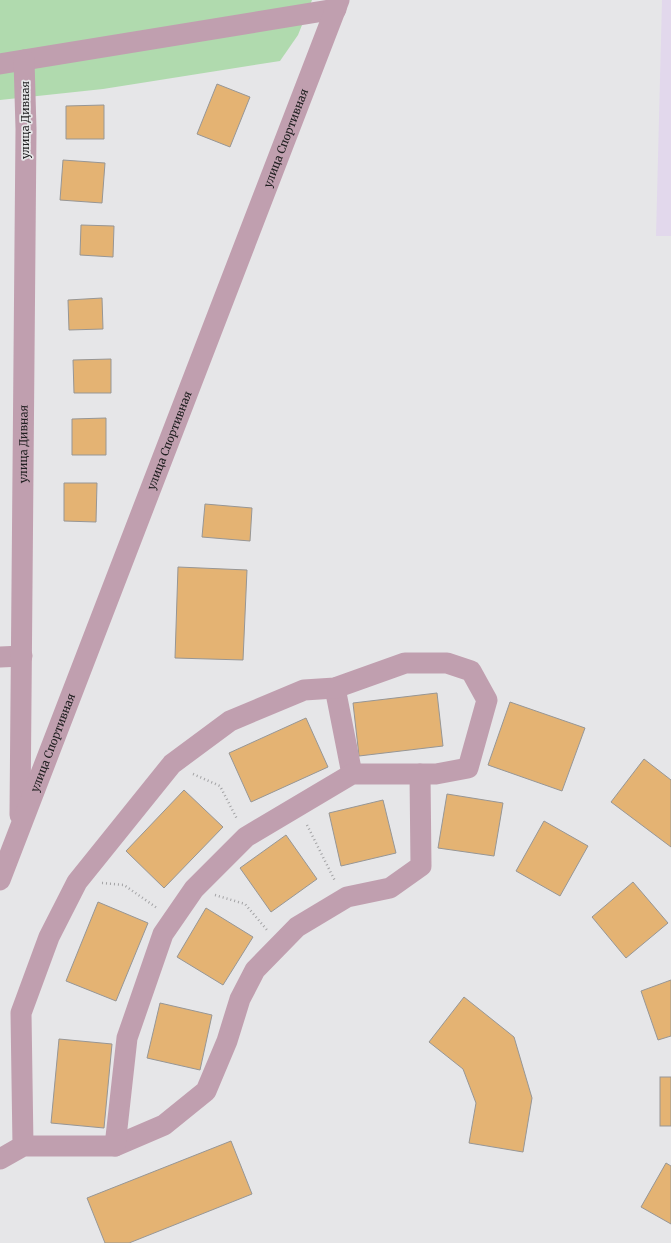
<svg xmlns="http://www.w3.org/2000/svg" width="671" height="1243" viewBox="0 0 671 1243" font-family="Merriweather,serif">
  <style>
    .education { fill: #e2d8ec }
    .green { fill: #b0daae }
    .building { fill: #e4b373; stroke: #979695 }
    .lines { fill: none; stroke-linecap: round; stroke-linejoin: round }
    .path { stroke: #a3a3a5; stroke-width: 2.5; stroke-dasharray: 1 3; stroke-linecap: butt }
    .minor { stroke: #c09faf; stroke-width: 21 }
    .labels { text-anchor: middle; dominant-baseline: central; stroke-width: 3.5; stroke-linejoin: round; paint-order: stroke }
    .street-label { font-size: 11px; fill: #202021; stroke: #e6e6e8 }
  </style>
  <rect width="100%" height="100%" fill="#e6e6e8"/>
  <path class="education" d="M662,0H671V236H656Z"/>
  <path class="green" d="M0,0H312L298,35L280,61L103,89L0,100Z"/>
  <g class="building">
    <path d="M217,84L250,97L230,147L197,134Z"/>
    <path d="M104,105V139H66V106Z"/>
    <path d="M63,160L105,163L102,203L60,200Z"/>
    <path d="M81,225L114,226L113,257L80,255Z"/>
    <path d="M102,298L103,329L69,330L68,300Z"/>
    <path d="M111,359V393H74L73,360Z"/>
    <path d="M106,418V455H72V419Z"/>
    <path d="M64,483H97L96,522L64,521Z"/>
    <path d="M205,504L252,508L250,541L202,537Z"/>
    <path d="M178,567L247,570L243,660L175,658Z"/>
    <path d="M437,693L443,746L359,756L353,703Z"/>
    <path d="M510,702L585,728L562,791L488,765Z"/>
    <path d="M306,718L328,767L251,802L229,753Z"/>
    <path d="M644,759L671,780V847L611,802Z"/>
    <path d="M184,790L223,827L164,888L126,851Z"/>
    <path d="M447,794L503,803L494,856L438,848Z"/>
    <path d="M383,800L396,853L341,866L329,813Z"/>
    <path d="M544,821L588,846L560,896L516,871Z"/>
    <path d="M286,835L317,879L271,912L240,868Z"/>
    <path d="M633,882L668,923L626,958L592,917Z"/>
    <path d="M98,902L148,923L116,1001L66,981Z"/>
    <path d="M206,908L253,937L223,985L177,957Z"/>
    <path d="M671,980V1036L658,1040L641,991Z"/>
    <path d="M464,997L514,1037L532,1098L523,1152L469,1143L476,1103L463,1069L429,1042Z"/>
    <path d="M160,1003L212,1015L200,1070L147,1058Z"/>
    <path d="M59,1039L112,1044L104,1128L51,1123Z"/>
    <rect x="660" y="1077" width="11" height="49"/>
    <path d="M231,1141L252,1194L129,1243H105L87,1198Z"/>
    <path d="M666,1163L671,1166V1224L641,1207Z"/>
  </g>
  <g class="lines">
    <g class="path">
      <path d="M193,774L220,786L237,819"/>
      <path d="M307,825L335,881"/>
      <path d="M102,883L124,885L157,908"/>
      <path d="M215,895L245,904L267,930"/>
    </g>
    <g class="minor">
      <path d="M0,64L336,9"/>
      <path d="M0,657L22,656"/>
      <path d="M335,688L352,774"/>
      <path id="s1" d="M20,815L26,129L24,60"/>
      <path id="s2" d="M0,880L339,0"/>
      <path d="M115,1146L164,1125L206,1091L227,1041L240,999L255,970L297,927L347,897L390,888L421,866L420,774"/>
      <path d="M0,1159L23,1146H115L127,1038L163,934L194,889L246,837L352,774H436L468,768L487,700L471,671L447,663H405L335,688L304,690L230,721L172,764L77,882L49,937L21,1013L23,1146"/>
    </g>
  </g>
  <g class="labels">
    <g class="street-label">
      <text transform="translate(25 120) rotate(-90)">улица Дивная</text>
      <text stroke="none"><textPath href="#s2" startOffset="795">улица Спортивная</textPath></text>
      <text stroke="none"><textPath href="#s2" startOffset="471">улица Спортивная</textPath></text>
      <text stroke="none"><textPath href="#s1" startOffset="371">улица Дивная</textPath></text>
      <text stroke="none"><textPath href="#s2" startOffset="147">улица Спортивная</textPath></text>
    </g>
  </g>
</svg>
